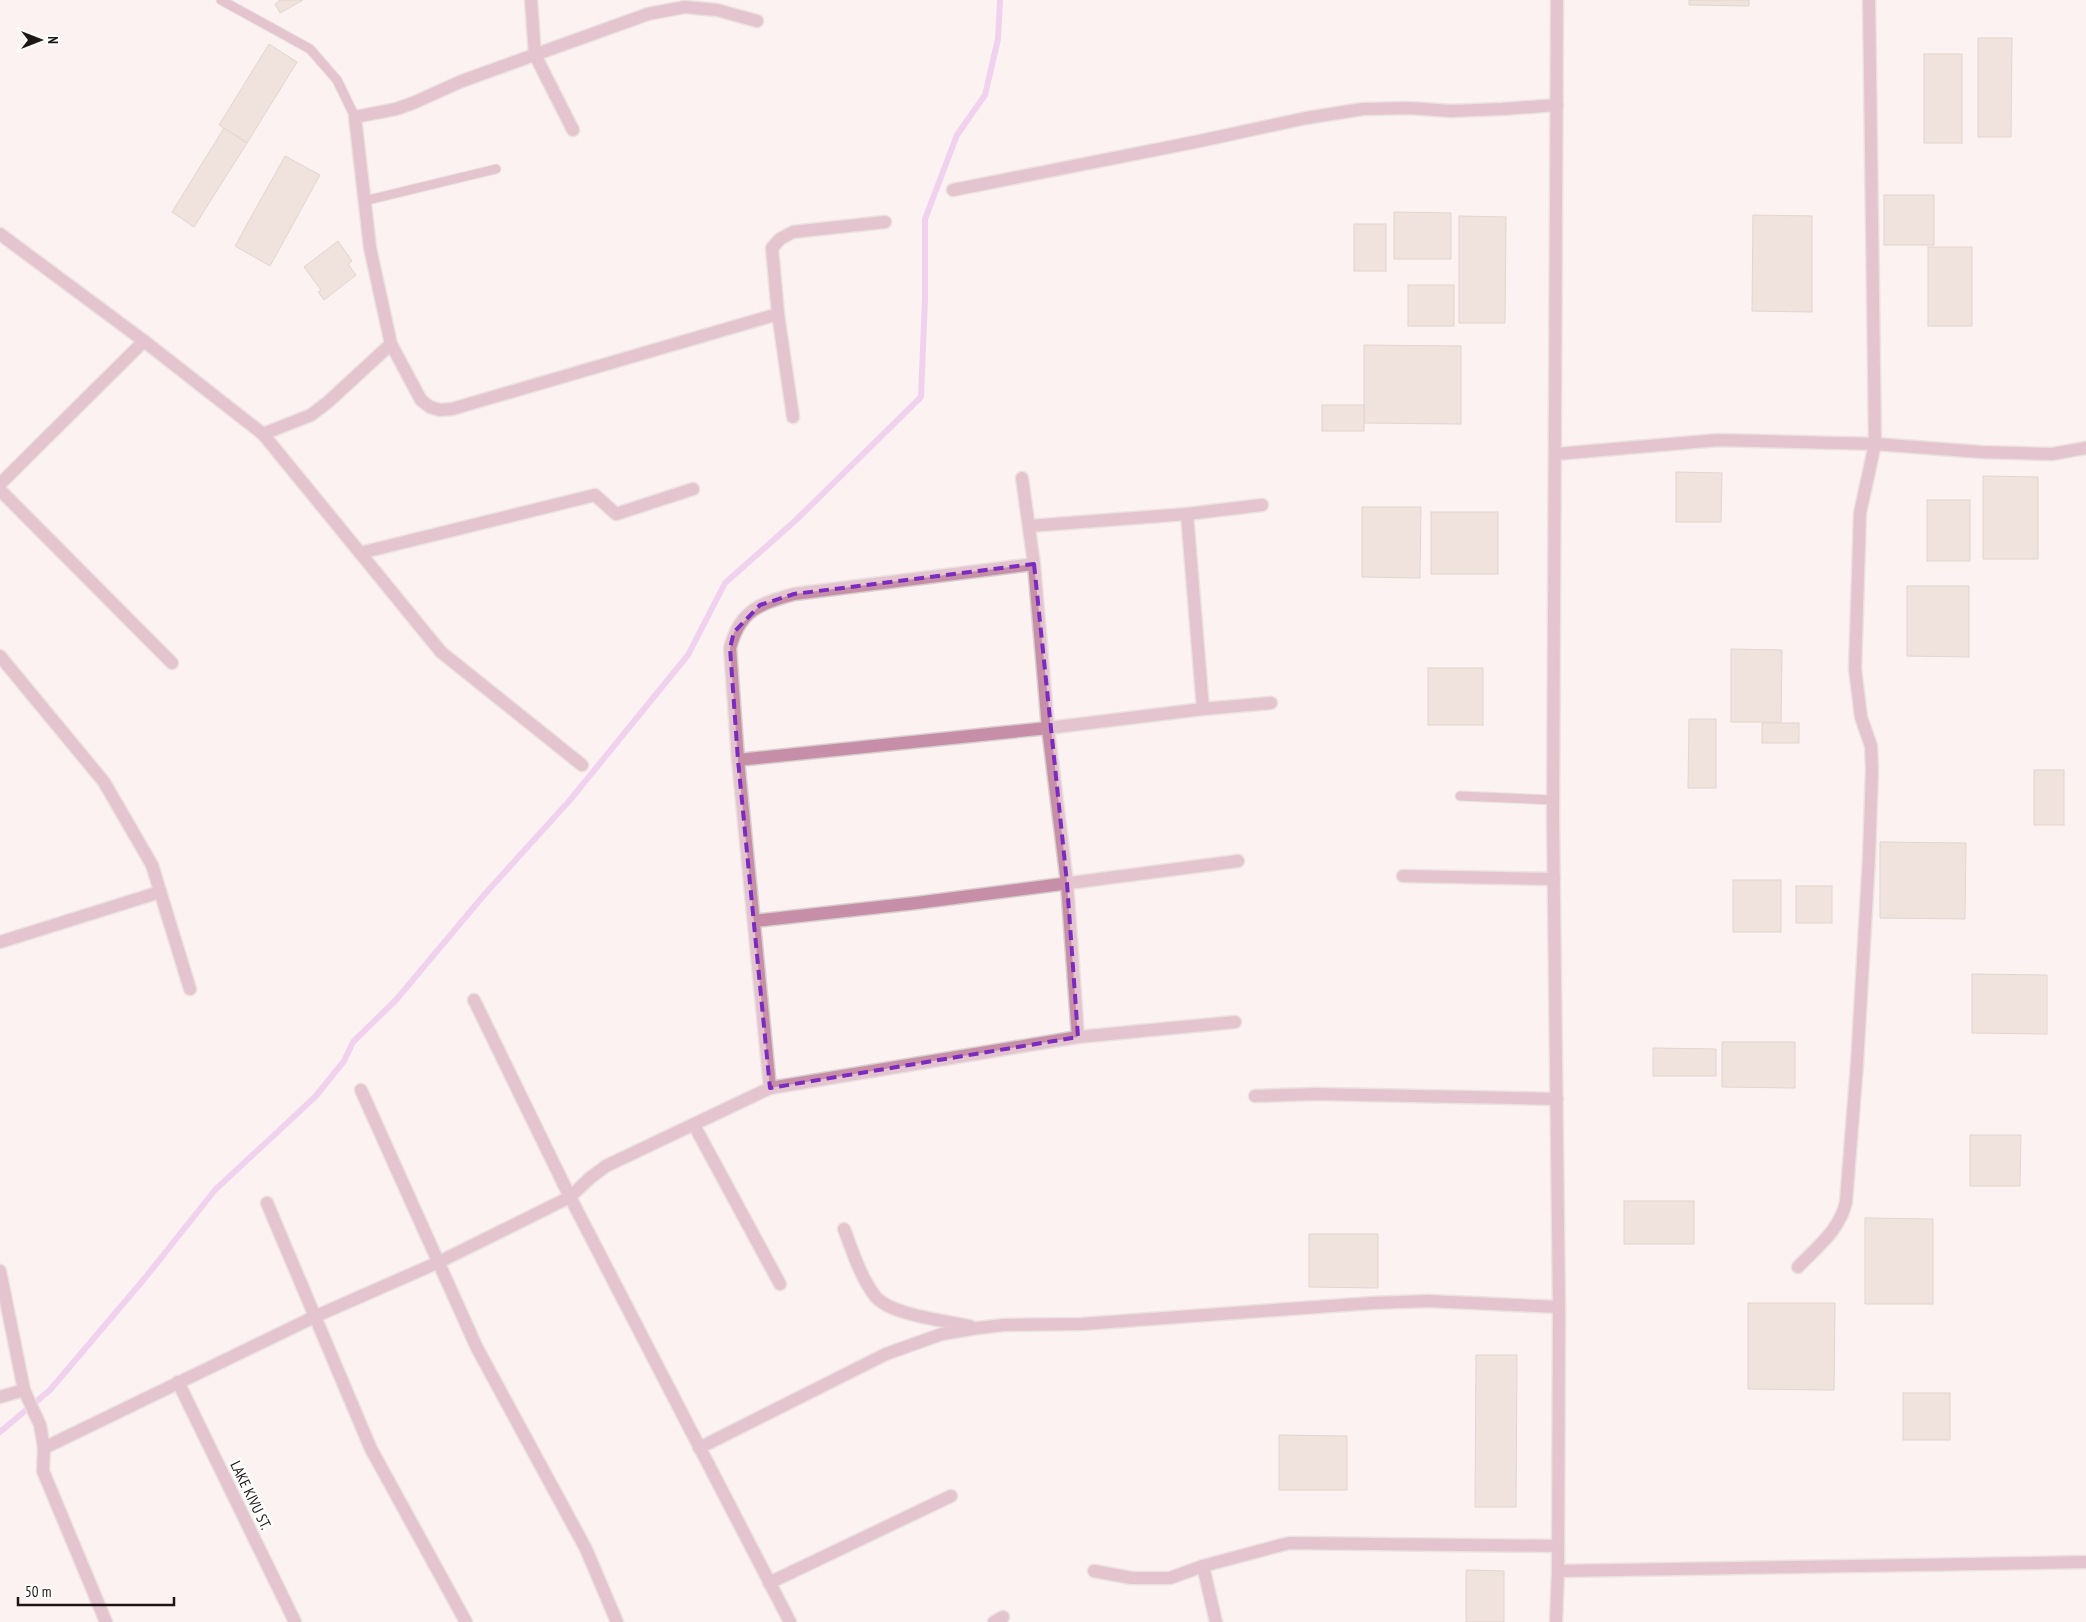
<svg xmlns="http://www.w3.org/2000/svg" width="2086" height="1622" viewBox="0 0 2086 1622" font-family="'PT Sans Narrow',sans-serif">
  <style>
    .lines { fill: none; stroke-linecap: round; stroke-linejoin: round }
    .stream { stroke: #e3abee; stroke-width: 6 }
    .building { fill: #e3cfc3; stroke: #c4b0a5 }
    .service-casing { stroke: #d8cfce; stroke-width: 11 }
    .minor-casing { stroke: #d8cfce; stroke-width: 15 }
    .service { stroke: #c78ea7; stroke-width: 9 }
    .minor { stroke: #c78ea7; stroke-width: 12 }
    .marked { fill: none; stroke: #7b2cbf; stroke-width: 4; stroke-dasharray: 10 6; stroke-linejoin: round }
    .labels { text-anchor: middle; dominant-baseline: central; stroke-width: 5; stroke-linejoin: round; paint-order: stroke }
    .street-label { font-size: 15px; fill: #1e1615; stroke: #fff }
  </style>
  <rect width="100%" height="100%" fill="#fcf2f1"/>
  <g class="lines">
    <path class="stream" d="M0,1432L50,1390L145,1278L215,1190L315,1097L344,1061L353,1042L396,1000L484,895L570,800L688,655L725,583L796,520L921,397L925,299V219L957,135L985,95L998,39L1000,0"/>
  </g>
  <g class="building">
    <path d="M280,0H303L280,13L275,4Z"/>
    <path d="M1689,0H1749V6L1689,5Z"/>
    <path d="M1978,38H2012L2011,137H1978Z"/>
    <path d="M269,44L297,62L247,143L219,125Z"/>
    <rect x="1924" y="54" width="38" height="89"/>
    <path d="M224,128L247,143L194,227L172,212Z"/>
    <path d="M285,156L320,175L270,266L235,246Z"/>
    <rect x="1884" y="195" width="50" height="50"/>
    <path d="M1394,212L1451,213V259H1394Z"/>
    <path d="M1753,215L1812,216V312L1752,311Z"/>
    <path d="M1459,216L1506,217L1505,323H1459Z"/>
    <rect x="1354" y="224" width="32" height="47"/>
    <path d="M338,241L352,261L348,264L356,275L324,300L318,292L321,290L304,267Z"/>
    <rect x="1928" y="247" width="44" height="79"/>
    <rect x="1408" y="285" width="46" height="41"/>
    <path d="M1364,345L1461,346V424L1364,423Z"/>
    <rect x="1322" y="405" width="42" height="26"/>
    <path d="M1676,472L1722,473L1721,522H1676Z"/>
    <path d="M1983,476L2038,477V559H1983Z"/>
    <rect x="1927" y="500" width="43" height="61"/>
    <path d="M1362,507H1421L1420,578L1362,577Z"/>
    <rect x="1431" y="512" width="67" height="62"/>
    <path d="M1907,586H1969V657L1907,656Z"/>
    <path d="M1731,649L1782,650L1781,722H1731Z"/>
    <rect x="1428" y="668" width="55" height="57"/>
    <path d="M1689,719H1716V788H1688Z"/>
    <rect x="1762" y="723" width="37" height="20"/>
    <rect x="2034" y="770" width="30" height="55"/>
    <path d="M1880,842L1966,843L1965,919L1880,918Z"/>
    <rect x="1733" y="880" width="48" height="52"/>
    <rect x="1796" y="886" width="36" height="37"/>
    <path d="M1972,974L2047,975V1034L1972,1033Z"/>
    <path d="M1722,1042H1795V1088L1722,1087Z"/>
    <path d="M1653,1048L1716,1049V1076H1653Z"/>
    <path d="M1970,1135H2021L2020,1186H1970Z"/>
    <rect x="1624" y="1201" width="70" height="43"/>
    <path d="M1865,1218L1933,1219V1304H1865Z"/>
    <path d="M1309,1234H1378V1288L1309,1287Z"/>
    <path d="M1748,1303H1835L1834,1390L1748,1389Z"/>
    <path d="M1476,1355H1517L1516,1507H1475Z"/>
    <rect x="1903" y="1393" width="47" height="47"/>
    <path d="M1279,1435L1347,1436V1490H1279Z"/>
    <path d="M1466,1570L1504,1571V1622H1466Z"/>
  </g>
  <g class="lines">
    <g class="service-casing">
      <g id="service">
        <path d="M221,0L310,49L337,80L355,117"/>
        <path d="M364,201L496,169"/>
        <path d="M1460,796L1553,800"/>
      </g>
    </g>
    <g class="minor-casing">
      <g id="minor">
        <path d="M531,0L535,55L573,130"/>
        <path d="M757,21L717,10L685,7L648,14L462,81L413,103L396,109L355,117L370,248L391,344L421,400L430,407L440,410L452,409L778,314"/>
        <path d="M953,190L1195,142L1306,118L1363,109L1409,108L1451,111L1502,109L1557,105"/>
        <path d="M0,234L144,341L263,434L441,652L582,765"/>
        <path d="M793,417L778,314L772,248L780,239L793,232L885,222"/>
        <path d="M263,434L311,415L328,402L391,344"/>
        <path d="M1556,454L1718,440L1875,444L1981,452L2052,454L2086,448"/>
        <path d="M1022,478L1034,564L1048,728L1067,883L1078,1037"/>
        <path d="M0,484L144,341"/>
        <path d="M0,490L172,663"/>
        <path d="M1187,514L1203,709"/>
        <path d="M1029,526L1187,514L1262,505"/>
        <path d="M360,553L595,495L616,514L693,489"/>
        <path d="M0,656L104,782L152,865L190,989"/>
        <path d="M738,760L1048,728L1203,709L1271,703"/>
        <path d="M1403,876L1554,879"/>
        <path d="M754,921L916,903L1238,861"/>
        <path d="M0,942L160,892"/>
        <path d="M474,1000L570,1197L790,1622"/>
        <path d="M770,1088L738,760L730,648C740,610 759,604 794,594L1034,564"/>
        <path d="M361,1090L477,1348L586,1549L617,1622"/>
        <path d="M1255,1096L1316,1094L1557,1099"/>
        <path d="M694,1125L780,1284"/>
        <path d="M267,1203L371,1449L466,1622"/>
        <path d="M844,1229C853,1252 860,1276 875,1296C890,1315 946,1321 970,1326"/>
        <path d="M1798,1267C1817,1247 1840,1230 1846,1202L1857,1064L1869,857L1872,769L1871,746L1861,717L1855,669L1860,513L1875,444L1869,0"/>
        <path d="M0,1271L24,1390L40,1425L44,1448L43,1471L106,1622"/>
        <path d="M178,1382L295,1622"/>
        <path d="M0,1397L24,1390"/>
        <path d="M44,1448L314,1317L439,1262L570,1197L590,1178L606,1166L770,1088L1078,1037L1235,1022"/>
        <path d="M699,1448L886,1354L942,1334L978,1328L1004,1325L1082,1324L1372,1303L1428,1301L1559,1307"/>
        <path d="M1203,1566L1216,1622"/>
        <path d="M1094,1571L1132,1578H1170L1203,1566L1289,1543L1558,1546"/>
        <path d="M1558,1571L2086,1562"/>
        <path d="M769,1583L951,1496"/>
        <path d="M994,1622L1003,1617"/>
        <path d="M1556,1622L1558,1571L1559,1307L1553,818L1557,0"/>
      </g>
    </g>
    <use href="#service" class="service"/>
    <use href="#minor" class="minor"/>
  </g>
  <path d="M0 0H2086V1622H0ZM1034,564L1067,883L1078,1037L770,1088L738,760L730,648L734,632L760,605L794,594Z" fill="#fcf2f1" fill-opacity=".55" fill-rule="evenodd"/>
  <path class="marked" d="M1034,564L1067,883L1078,1037L770,1088L738,760L730,648L734,632L760,605L794,594Z"/>
  <g class="labels">
    <g class="street-label">
      <text transform="translate(251 1495) rotate(64)">LAKE KIVU ST.</text>
    </g>
  </g>
  <g transform="translate(40 40) rotate(90)" stroke="#ffffff" stroke-width="4" paint-order="stroke">
  <path d="M0-4L9 19L0 12L-9 19Z" fill="#1e1615"/>
  <text y="-8" font-size="14" font-weight="bold" text-anchor="middle" fill="#1e1615">N</text>
  </g>
  <path d="M18 1597v8h156v-8" fill="none" stroke="#1e1615" stroke-width="2.5"/>
  <text x="25" y="1597" font-size="15" fill="#1e1615" stroke="#ffffff" stroke-width="4" paint-order="stroke">50 m</text>
</svg>
